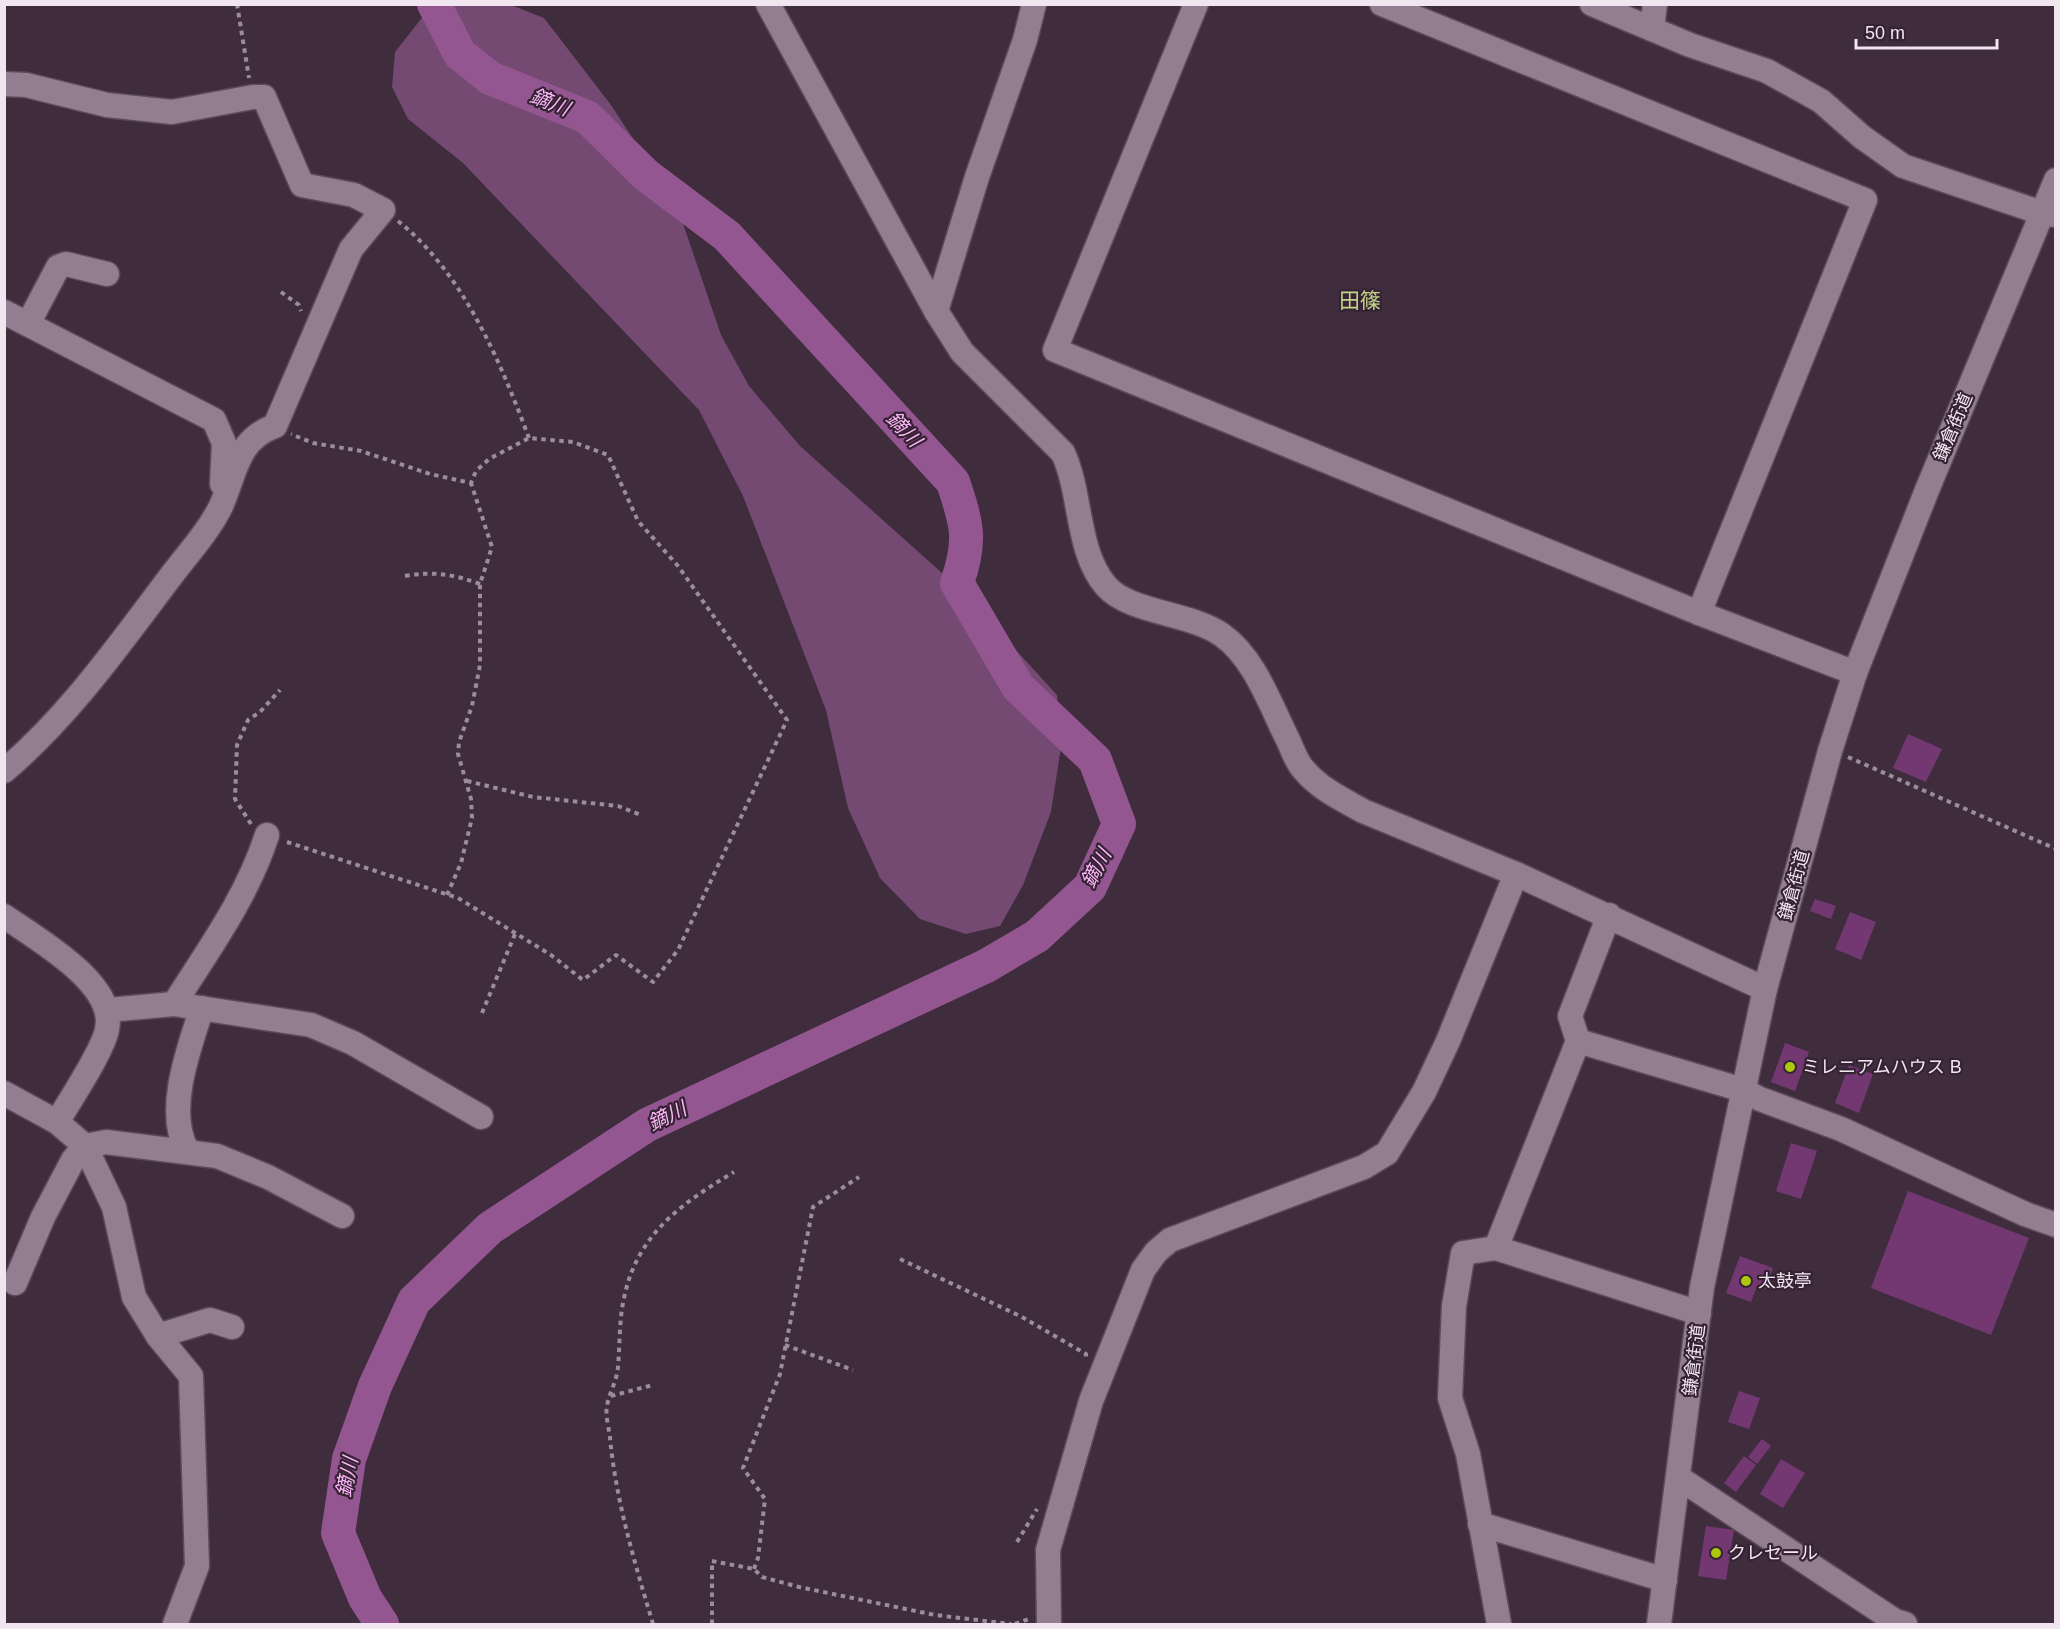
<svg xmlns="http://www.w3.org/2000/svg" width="2060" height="1629" viewBox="0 0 2060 1629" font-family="Helvetica,'Noto Sans JP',sans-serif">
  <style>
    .green { fill: #744972 }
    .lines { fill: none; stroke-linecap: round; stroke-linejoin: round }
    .river { stroke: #945691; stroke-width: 34 }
    .building { fill: #733871 }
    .minor-casing { stroke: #5b4b5a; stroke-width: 27 }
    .path { stroke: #9c8d9b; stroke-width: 4; stroke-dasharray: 4.5 4.5; stroke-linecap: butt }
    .minor { stroke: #937d91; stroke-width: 24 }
    .poi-dot { fill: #adc60e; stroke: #352334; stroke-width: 2 }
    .labels { text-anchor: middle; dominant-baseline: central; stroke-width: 4.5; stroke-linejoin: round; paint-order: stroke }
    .street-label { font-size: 18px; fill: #f1e5f0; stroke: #352334 }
    .poi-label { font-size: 18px; fill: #f1e5f0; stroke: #352334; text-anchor: start }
    .water-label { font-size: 20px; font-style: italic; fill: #fcb7f8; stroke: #352334 }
    .quarter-label { font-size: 21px; fill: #c2d287; stroke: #352334 }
  </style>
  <rect width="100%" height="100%" fill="#3f2d3e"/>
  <path class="green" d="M432,5H511L544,18L611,105L677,206L721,335L749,386L800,446L961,590L1057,695L1061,747L1051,812L1023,885L1000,926L966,934L920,919L880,878L848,808L826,710L786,607L743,496L699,410L463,163L408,119L392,87L395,52Z"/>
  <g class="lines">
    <path class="river" d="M382,1624L365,1598L338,1533L349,1459L375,1386L414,1301L490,1228L647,1125L986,966L1037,936L1090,887L1119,824L1095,760L1018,687L957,583C972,540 967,524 953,482L727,236L646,175L587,117L490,78L460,54L434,4"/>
  </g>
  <g class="building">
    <path d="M1908,734L1942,749L1926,782L1893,768Z"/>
    <path d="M1815,899L1836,906L1831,919L1810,911Z"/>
    <path d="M1850,912L1876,922L1861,960L1835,949Z"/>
    <path d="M1785,1043L1809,1052L1795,1091L1771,1082Z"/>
    <path d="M1849,1065L1873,1074L1859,1113L1835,1103Z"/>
    <path d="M1791,1143L1817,1151L1801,1199L1776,1191Z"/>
    <path d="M1908,1191L2029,1238L1991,1335L1871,1288Z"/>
    <path d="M1740,1256L1773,1268L1766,1289L1757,1286L1751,1302L1726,1293Z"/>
    <path d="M1739,1391L1760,1398L1749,1429L1728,1422Z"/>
    <path d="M1762,1439L1771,1446L1757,1464L1748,1457Z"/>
    <path d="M1744,1456L1756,1465L1736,1492L1724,1483Z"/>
    <path d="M1781,1459L1805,1473L1783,1508L1760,1494Z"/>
    <path d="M1706,1526L1734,1530L1726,1580L1698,1576Z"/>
  </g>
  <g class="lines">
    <g class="minor-casing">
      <g id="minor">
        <path d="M768,4L936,311L962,352L1063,453C1082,494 1076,551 1106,586C1129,613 1192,613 1222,635C1255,658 1271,707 1289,742C1293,751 1297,763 1304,770C1320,789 1342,799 1363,811L1516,874L1765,989"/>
        <path d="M1196,4L1055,350L1699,613L1855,673"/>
        <path d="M1382,4L1865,200L1699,613"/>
        <path d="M1592,4L1690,45L1767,71L1821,101L1862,137L1903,166L2042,213L2056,215"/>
        <path d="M1652,29L1655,4"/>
        <path d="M4,84L26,85L107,105L172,112L253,97H264L302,185L354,195L383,210L351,249L275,426C236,440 236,473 221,506C208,533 183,559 165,584C116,649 67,718 4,771"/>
        <path d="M936,311L977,177L1025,40L1034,4"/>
        <path d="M4,312L214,420L224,443L222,484"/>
        <path d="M28,324L58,267L66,264L107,274"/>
        <path d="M1609,915L1570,1016L1578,1041L1743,1090L1760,1099L1841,1129L2025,1214L2056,1225"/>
        <path d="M4,916C37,939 117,984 107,1029C104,1049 69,1102 57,1122"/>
        <path d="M174,1004C209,949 247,897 267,835"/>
        <path d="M108,1010L174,1004L311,1025L353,1043L481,1117"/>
        <path d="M4,1093L57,1122L85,1146L114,1207L134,1297L158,1336L191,1376L197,1566L175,1624"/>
        <path d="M187,1150C165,1111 189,1048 202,1008"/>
        <path d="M1496,1248L1699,1313"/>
        <path d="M15,1283L43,1217L73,1160L85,1146L106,1142L217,1156L268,1177L342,1216"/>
        <path d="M158,1336L210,1320L232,1327"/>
        <path d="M1679,1478L1895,1621L1905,1624"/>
        <path d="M1480,1524L1665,1580"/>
        <path d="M1049,1624L1048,1550L1091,1401L1143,1270L1156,1252L1170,1240L1364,1167L1387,1153L1424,1092L1448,1041L1516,874"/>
        <path d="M1499,1624L1468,1454L1450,1398L1454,1306L1463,1253L1496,1248L1578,1041"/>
        <path d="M1659,1624L1702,1287L1765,989L1830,751L1855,673L1927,490L2056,180"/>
      </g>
    </g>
    <g class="path">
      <path d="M237,4L249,78"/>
      <path d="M398,221C464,274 500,361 529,438"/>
      <path d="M281,292L299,305L301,311"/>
      <path d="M405,576C433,571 453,574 480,584"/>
      <path d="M1848,757L2056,849"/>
      <path d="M467,781L533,797L618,806L641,815"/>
      <path d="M251,824L235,799L237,745L248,720L260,712L280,690"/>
      <path d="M287,842L458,898L551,955L583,980L616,955L653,982L678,950L787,720L678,566L638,521L608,455L573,442L529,438L489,459L476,471L471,483L430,474L361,451L313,443L291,434"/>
      <path d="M447,895L461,863L472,818L471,799L458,754L459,742L472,706L480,665V584L492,547L471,483"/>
      <path d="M482,1013L515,934"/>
      <path d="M900,1259L1022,1317L1086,1354V1357"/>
      <path d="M785,1345L853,1370"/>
      <path d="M611,1396L653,1385"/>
      <path d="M1017,1542L1037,1509"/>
      <path d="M754,1569L758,1558L765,1499L743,1468L780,1374L813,1207L859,1177"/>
      <path d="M653,1624C635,1564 616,1501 610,1438C609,1428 605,1415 607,1406C609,1393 617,1381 618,1367C620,1344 619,1320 624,1298C637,1234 682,1203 734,1172"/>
      <path d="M712,1624V1561L754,1569L762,1577L799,1587L935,1615L1011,1624"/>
      <path d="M1015,1624L1029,1619"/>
    </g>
    <use href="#minor" class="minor"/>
  </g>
  <g class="poi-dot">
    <circle cx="1790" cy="1067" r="6"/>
    <circle cx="1746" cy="1281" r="6"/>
    <circle cx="1716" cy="1553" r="6"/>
  </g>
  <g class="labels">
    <g class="street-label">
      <text transform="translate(1953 427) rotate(-67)">鎌倉街道</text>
      <text transform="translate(1794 885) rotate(-75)">鎌倉街道</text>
      <text transform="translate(1694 1360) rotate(-83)">鎌倉街道</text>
    </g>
    <g class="poi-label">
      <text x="1802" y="1067">ミレニアムハウス B</text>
      <text x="1758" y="1281">太鼓亭</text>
      <text x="1728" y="1553">クレセール</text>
    </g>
    <g class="water-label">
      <text transform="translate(550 102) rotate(22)">鏑川</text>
      <text transform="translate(904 429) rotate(47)">鏑川</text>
      <text transform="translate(1096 868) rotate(-62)">鏑川</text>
      <text transform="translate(667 1116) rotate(-26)">鏑川</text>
      <text transform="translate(347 1477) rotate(-79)">鏑川</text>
    </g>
    <g class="quarter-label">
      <text x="1360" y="300">田篠</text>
    </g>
  </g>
  <rect width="2060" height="1629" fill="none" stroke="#f1e5f0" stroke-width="12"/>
  <path d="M1856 39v9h141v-9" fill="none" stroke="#f1e5f0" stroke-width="3"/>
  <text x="1865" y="39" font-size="18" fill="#f1e5f0" stroke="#352334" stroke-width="4.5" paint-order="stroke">50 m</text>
</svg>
